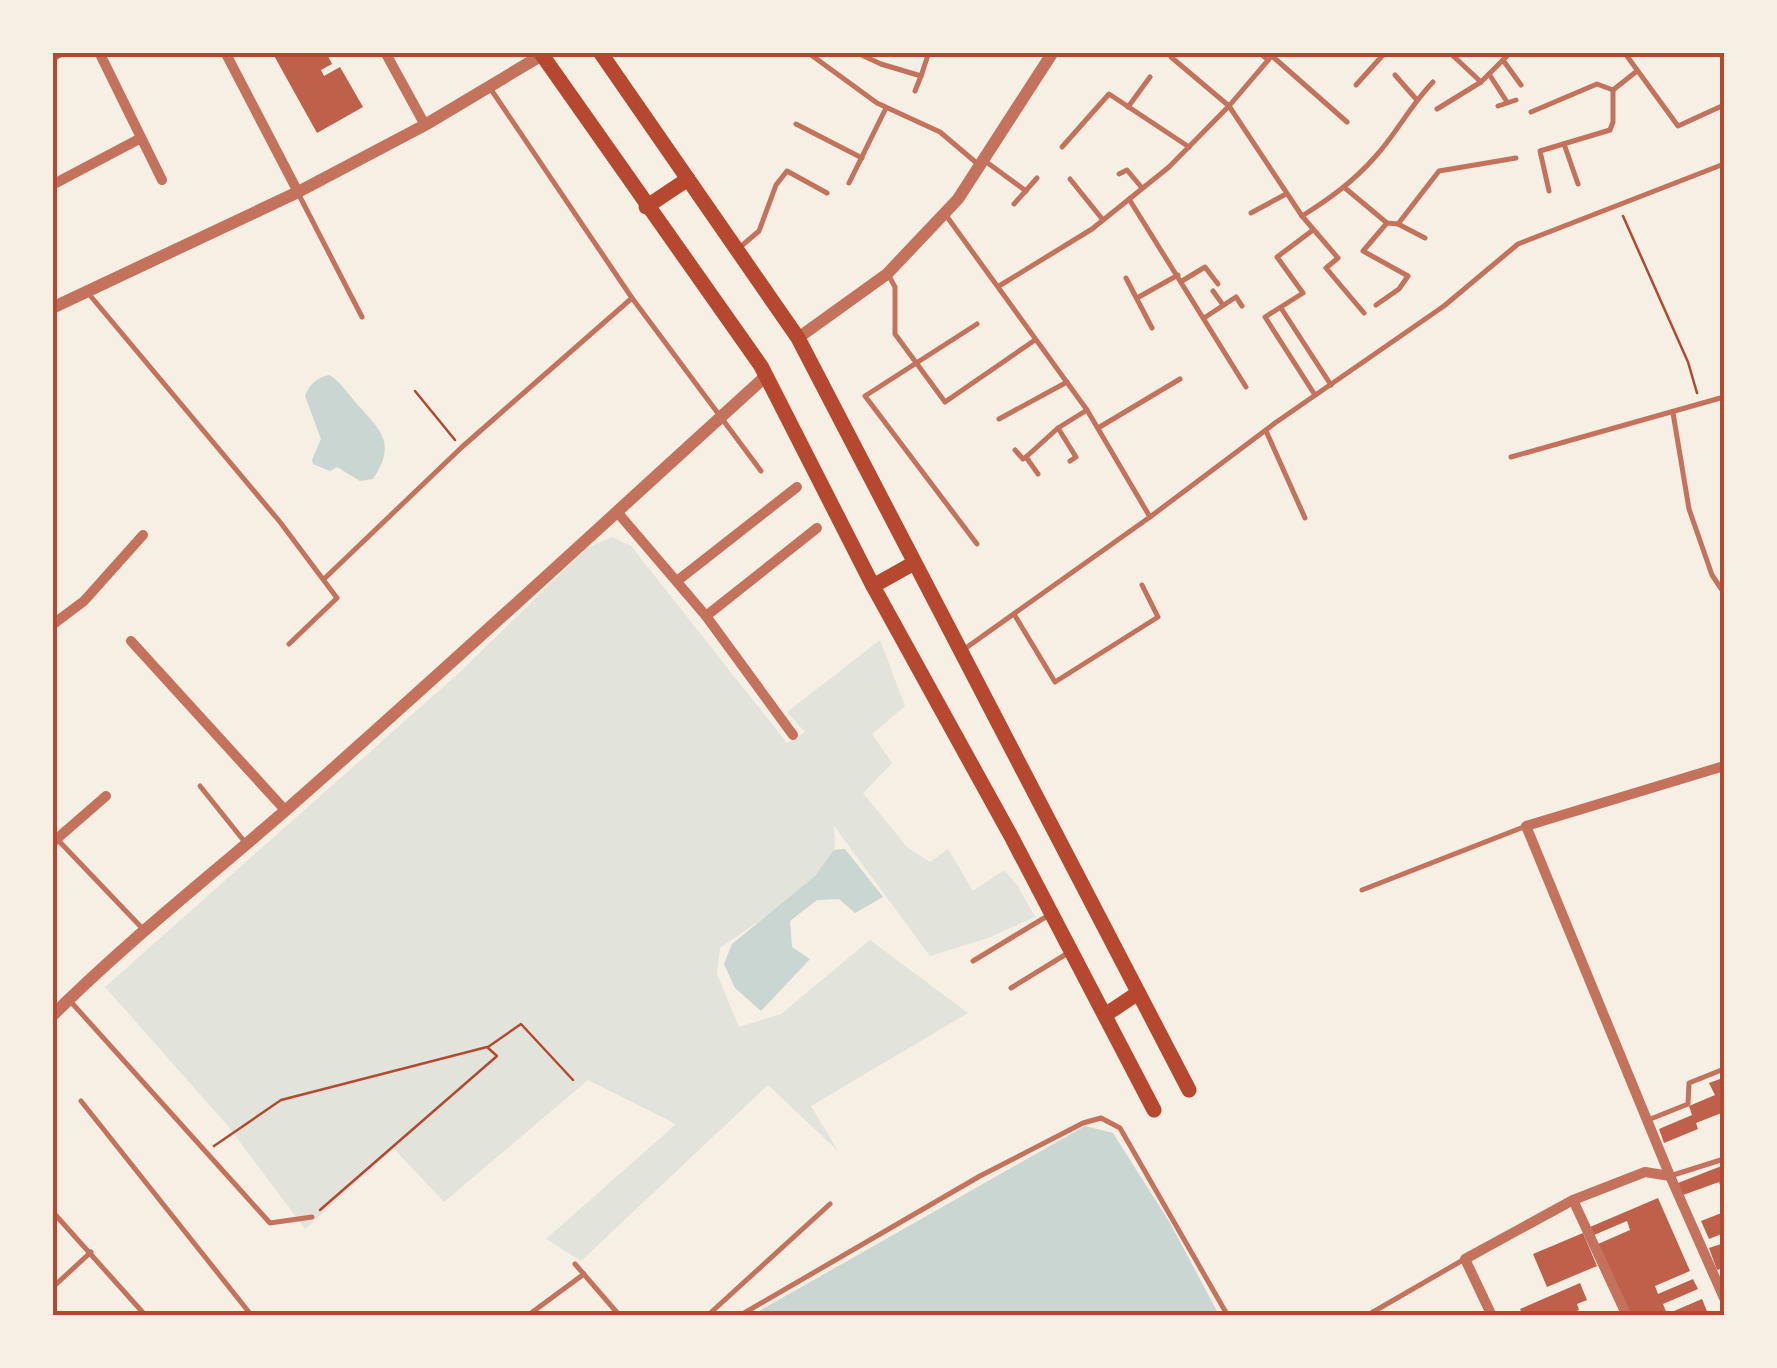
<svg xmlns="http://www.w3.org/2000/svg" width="1777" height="1368" viewBox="0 0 1777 1368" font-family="'IBM Plex Sans',sans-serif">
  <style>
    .green { fill: #e2e4dc }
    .water { fill: #c9d6d2 }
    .building { fill: #bf614a }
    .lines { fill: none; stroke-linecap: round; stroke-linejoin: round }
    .path { stroke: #b5482f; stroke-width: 2.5 }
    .service { stroke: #c5725c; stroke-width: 5 }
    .minor { stroke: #c5725c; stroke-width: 10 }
    .tertiary { stroke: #c5725c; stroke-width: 12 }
    .primary { stroke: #b5482f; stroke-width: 15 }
    .neatline { fill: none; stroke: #b5482f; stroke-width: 4 }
  </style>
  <rect width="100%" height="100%" fill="#f6efe4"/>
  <path class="green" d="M612,537L631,546L787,743L805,732L787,712L880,640L905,706L872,734L892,763L863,793L907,847L930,862L948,849L973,891L1004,870L1018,886L1035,917L988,938L930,956L834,826C834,832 836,844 834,850C824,881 747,929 720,948L717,974L739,1027L781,1014L870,940L968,1013L811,1106L838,1151L768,1085L581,1261L546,1239L676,1124L588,1080L444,1202L394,1149L305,1229L228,1126L105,987L460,672L587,548Z"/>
  <g class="water">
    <path d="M329,375C341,382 348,394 357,404C381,431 397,443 373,479L360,481L337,467L330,471L313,464L312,460L321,439L305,396C310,384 316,378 329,375Z"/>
    <path d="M845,849L883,897L855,913L839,899L817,900L790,921L792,947L810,959L761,1011L735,988L724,964L732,944L815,876L834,850Z"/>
    <path d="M1085,1126L1113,1133L1170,1223L1219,1315H752Z"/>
  </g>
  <g class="building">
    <path d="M272,52H326L332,64L321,70L324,76L340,67L363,107L317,133Z"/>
    <path d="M1720,1079L1724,1089V1112L1696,1123L1698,1129L1664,1143L1659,1129L1692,1115L1689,1106L1715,1095L1709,1083Z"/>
    <path d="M1724,1165V1196L1719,1182L1683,1195L1678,1183Z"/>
    <path d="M1658,1198L1690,1271L1655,1286L1658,1294L1693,1279L1698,1289L1663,1304L1667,1314L1702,1299L1709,1316H1629L1598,1244L1630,1230L1627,1221L1594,1235L1590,1227Z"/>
    <path d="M1724,1212V1233L1709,1239L1701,1221Z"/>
    <path d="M1583,1233L1597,1266L1547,1287L1533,1254Z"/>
    <path d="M1724,1243V1268L1717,1270L1709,1248Z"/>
    <path d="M1580,1283L1587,1300L1577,1304L1579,1310L1566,1316H1523L1520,1309Z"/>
  </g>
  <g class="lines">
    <g class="path">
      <path d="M1623,216L1688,362L1697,393"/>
      <path d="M415,391L455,440"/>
      <path d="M488,1047L521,1024L573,1080"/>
      <path d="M214,1146L281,1100L487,1047L497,1056L320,1210"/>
    </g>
    <g class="service">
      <path d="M807,52L877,103L940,132L979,165"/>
      <path d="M855,52L881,64L921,76L929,52"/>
      <path d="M1259,52L1267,59"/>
      <path d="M1449,52L1481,82"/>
      <path d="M1624,52L1678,126L1724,105"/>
      <path d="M1705,54L1706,52"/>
      <path d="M1272,56L1347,122"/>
      <path d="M1171,57L1229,106L1302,216L1338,258L1326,268L1364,313"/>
      <path d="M1503,60L1521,85"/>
      <path d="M1489,74L1507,102"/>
      <path d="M1395,75L1416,99"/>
      <path d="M1356,85L1383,55L1381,52"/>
      <path d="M490,88L632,298L761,471"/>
      <path d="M1613,90L1637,71"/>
      <path d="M915,91L921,76"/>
      <path d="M1498,106L1516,100"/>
      <path d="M1128,107L1150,77"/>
      <path d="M1437,109L1481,82L1511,52"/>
      <path d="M1531,112L1597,84L1613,90"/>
      <path d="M796,124L862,158"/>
      <path d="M1564,144L1578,184"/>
      <path d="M1062,147L1109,94L1189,147"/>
      <path d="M985,161L1026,191"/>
      <path d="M1119,174L1127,170L1142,188"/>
      <path d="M1070,179L1103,220"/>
      <path d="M849,183L886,108"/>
      <path d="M1345,188L1387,223L1398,224L1425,238"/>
      <path d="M1549,191L1540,151L1610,130L1613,122V90"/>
      <path d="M299,195L362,317"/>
      <path d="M1129,199L1246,387"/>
      <path d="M1014,204L1037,178"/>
      <path d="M1251,213L1286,194"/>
      <path d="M945,214L1087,410L1150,517"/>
      <path d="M1302,216C1329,199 1353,182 1375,157C1397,133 1409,107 1433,82"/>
      <path d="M1398,224L1439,171L1516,158"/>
      <path d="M1313,230L1277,257L1303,293L1265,317L1315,395"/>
      <path d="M739,248L759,231L776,185L787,171L827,193"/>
      <path d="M889,276L895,287V334L945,402L1035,340"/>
      <path d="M1126,278L1152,328"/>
      <path d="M1182,281L1205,267L1218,284"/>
      <path d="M999,286L1092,229L1169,167L1229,106L1275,52"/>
      <path d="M1213,291L1223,305"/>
      <path d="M88,293L280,522L337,598L289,644"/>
      <path d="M1137,298L1178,275"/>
      <path d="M1376,305L1399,289L1408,276L1363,251L1387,223"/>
      <path d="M1281,308L1331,385"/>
      <path d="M1204,318L1236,297L1242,306"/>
      <path d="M977,324L865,396L977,544"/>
      <path d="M1673,413L1689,509L1712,575L1724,593"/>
      <path d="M999,419L1067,382"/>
      <path d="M1058,428L1076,457L1070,461"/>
      <path d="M1098,428L1180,379"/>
      <path d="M1266,431L1305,518"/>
      <path d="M1015,450L1023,459L1026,457L1038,474"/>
      <path d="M1026,457L1058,428L1087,410"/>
      <path d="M1511,457L1724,397"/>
      <path d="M324,579L462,447L632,298"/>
      <path d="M1014,614L1055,682L1158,617L1142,585"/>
      <path d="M963,650L1150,517L1275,423L1444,306L1518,244L1724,164"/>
      <path d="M200,786L244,841"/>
      <path d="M57,839L142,928"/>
      <path d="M1362,890L1526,826"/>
      <path d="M973,961L1049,915"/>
      <path d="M1011,988L1068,953"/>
      <path d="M71,1002L270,1223L312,1217"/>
      <path d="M81,1101L252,1316"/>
      <path d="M1648,1120L1688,1104L1689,1083L1724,1069"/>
      <path d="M1670,1176L1724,1159"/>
      <path d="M52,1211L146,1316"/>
      <path d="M575,1264L620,1316"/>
      <path d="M52,1288L91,1252"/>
      <path d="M527,1316L584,1274"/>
      <path d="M707,1316L830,1204"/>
      <path d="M739,1316L980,1176L1083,1123L1101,1118L1120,1128L1228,1316"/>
      <path d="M1366,1316L1463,1260"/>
    </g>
    <g class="minor">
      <path d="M99,52L162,180"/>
      <path d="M225,52L298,192"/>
      <path d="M385,52L425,125"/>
      <path d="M52,57L61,52"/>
      <path d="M52,185L141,138"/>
      <path d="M618,513L706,616L793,735"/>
      <path d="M677,581L797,487"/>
      <path d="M706,616L817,528"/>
      <path d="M52,625L84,601L143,535"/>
      <path d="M131,641L285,810"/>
      <path d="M1724,766L1526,826L1670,1176L1724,1298"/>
      <path d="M52,843L106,796"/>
      <path d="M1573,1200L1627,1316"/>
      <path d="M1492,1316L1465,1259L1573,1200L1645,1172L1670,1176"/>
    </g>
    <g class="tertiary">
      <path d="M52,308L298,192L425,125L542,55"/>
      <path d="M798,338L887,274L958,199L1053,52"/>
      <path d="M52,1016C126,942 208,878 286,810C448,668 606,521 766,376"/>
    </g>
    <g class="primary">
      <path d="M540,52L761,366L873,586L1012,838L1154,1110"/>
      <path d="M600,52L798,338L1189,1090"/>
      <path d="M646,207L688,179"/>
      <path d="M873,586L914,563"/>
      <path d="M1105,1015L1138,993"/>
    </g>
  </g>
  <rect width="1777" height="1368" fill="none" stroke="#f6efe4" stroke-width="110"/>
  <rect x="55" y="55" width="1667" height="1258" class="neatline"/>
</svg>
